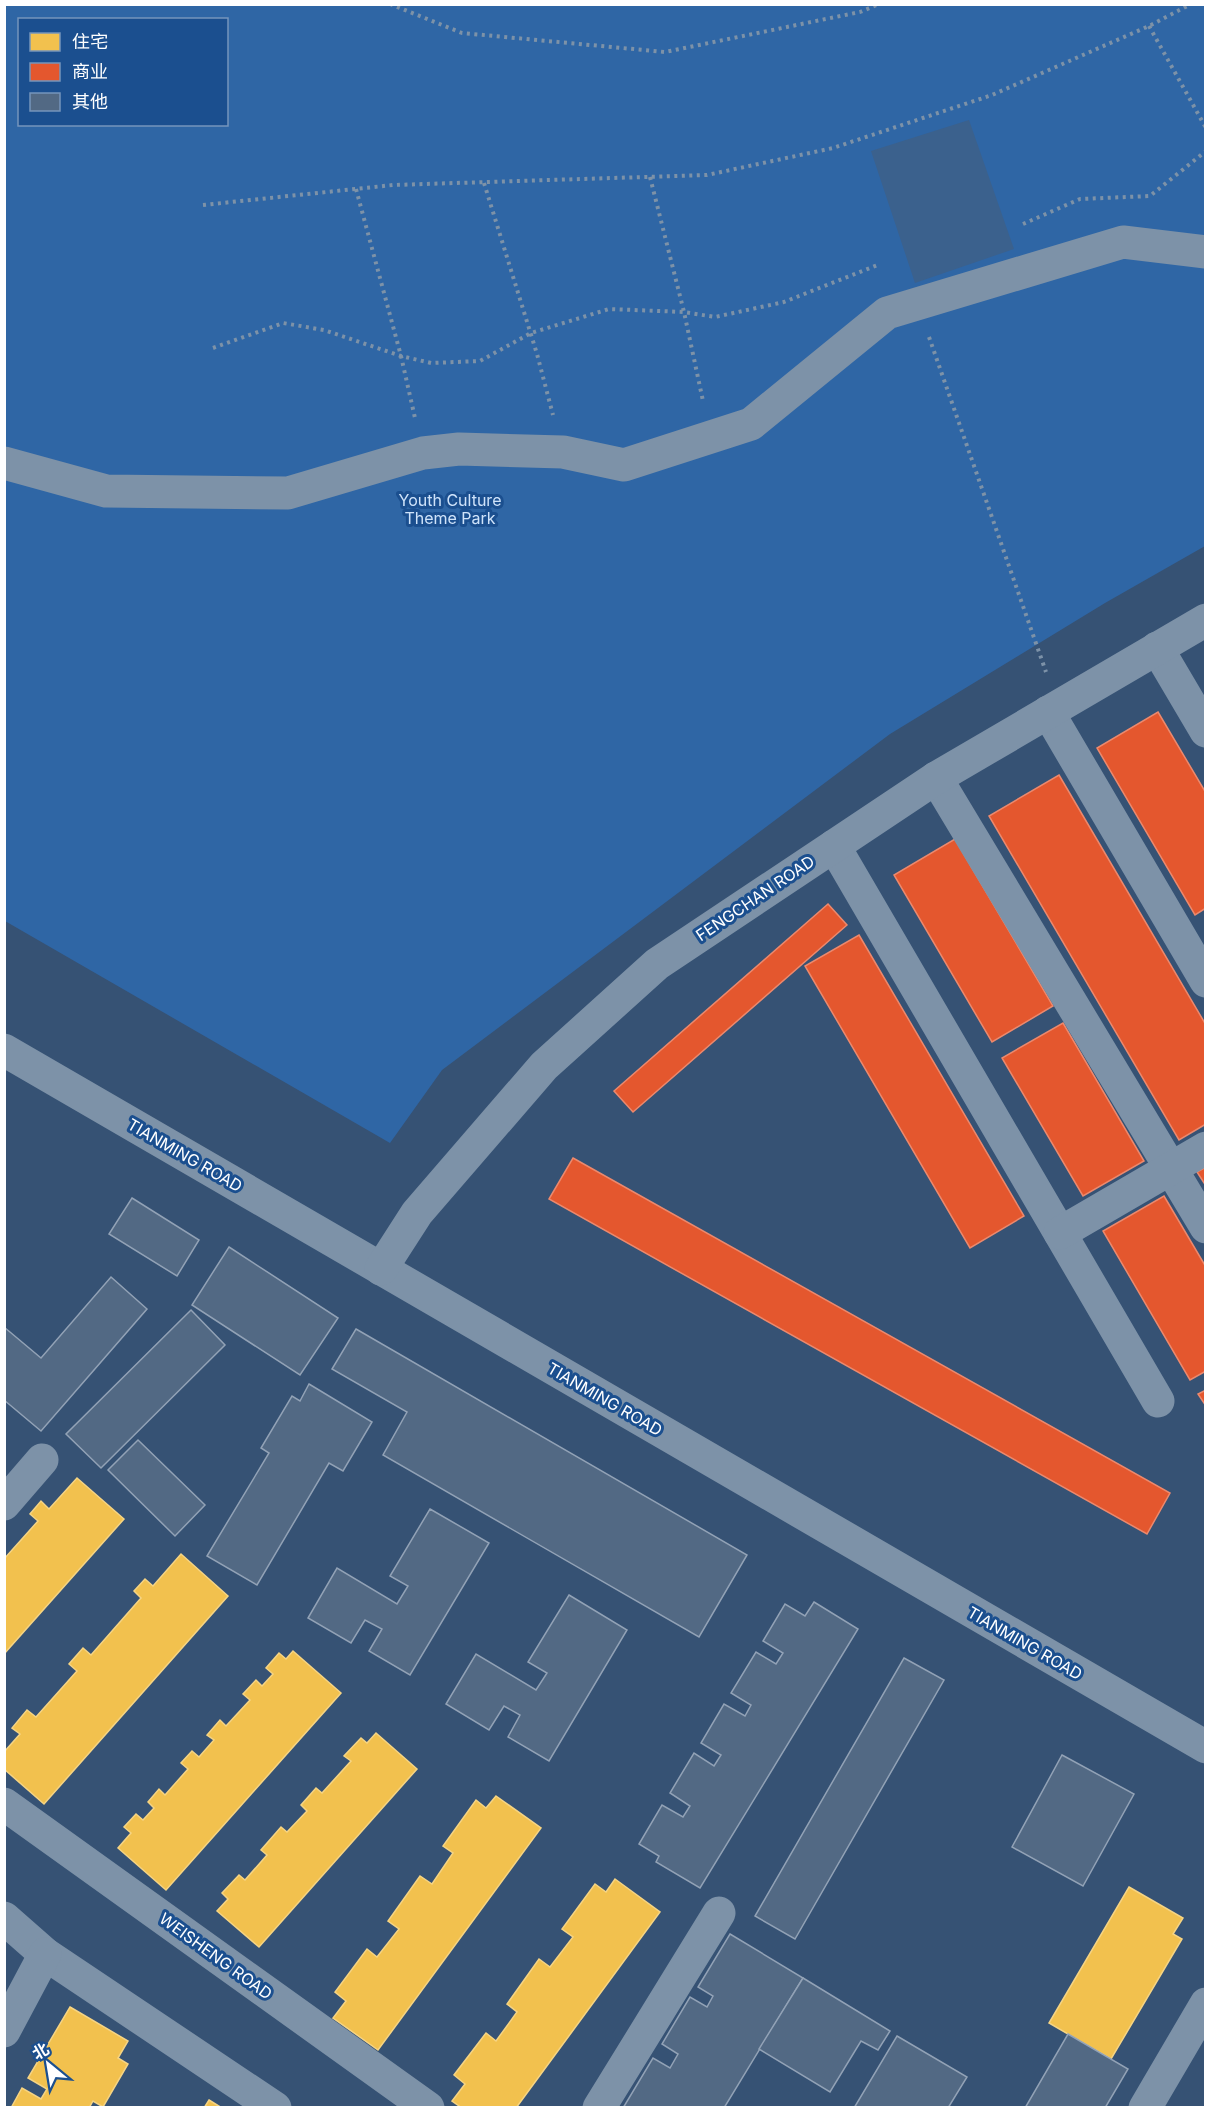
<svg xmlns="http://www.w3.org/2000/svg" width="1210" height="2112" viewBox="0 0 1210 2112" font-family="Inter,'Noto Sans SC',sans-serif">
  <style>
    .green { fill: #2f66a5; fill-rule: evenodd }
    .water { fill: #3b618d }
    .homes { fill: #f2c14e; stroke: #f6d483; stroke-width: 1.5 }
    .shops { fill: #e4572e; stroke: #ec896d; stroke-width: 1.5 }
    .building { fill: #526984; stroke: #92a2b6; stroke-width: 1.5 }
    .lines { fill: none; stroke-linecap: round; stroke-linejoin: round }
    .path { stroke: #7d92a8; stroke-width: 4; stroke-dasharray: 3 4.5; stroke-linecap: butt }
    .minor { stroke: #7d92a8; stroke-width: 33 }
    .labels { text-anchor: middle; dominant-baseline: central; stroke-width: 6; stroke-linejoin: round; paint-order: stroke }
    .park-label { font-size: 16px; fill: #cfe3fa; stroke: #1b4f8f }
    .street-label { font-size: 16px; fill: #fff; stroke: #1b4f8f }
  </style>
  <rect width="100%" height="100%" fill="#365274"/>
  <path class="green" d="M5,5H1205V546L1105,603L890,734L442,1070L390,1143L5,921ZM20,20H226V124H20Z"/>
  <path class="water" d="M969,120L1014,249L915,283L871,151Z"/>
  <g class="homes">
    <path d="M77,1478L124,1519L4,1654V1559L38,1521L30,1514L41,1501L49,1509Z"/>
    <path d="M181,1554L228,1596L44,1804L4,1769V1752L20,1734L12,1728L27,1710L36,1717L77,1671L69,1664L83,1648L91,1655L141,1598L134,1591L145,1579L153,1586Z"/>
    <path d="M293,1651L341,1693L166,1890L118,1848L131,1833L124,1827L136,1814L143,1820L154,1808L148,1802L159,1789L165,1795L188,1769L181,1763L192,1751L199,1757L214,1740L207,1735L220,1720L226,1726L250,1700L243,1694L256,1680L262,1686L273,1674L266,1668L279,1653L286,1659Z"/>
    <path d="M376,1733L417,1769L259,1947L217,1911L228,1899L222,1893L239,1875L245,1880L267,1855L261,1850L281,1827L287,1832L307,1811L301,1805L316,1788L322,1793L351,1761L344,1756L361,1738L367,1743Z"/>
    <path d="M496,1796L541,1828L378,2050L333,2018L346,2001L335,1992L367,1949L377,1957L399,1929L388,1921L420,1876L432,1884L453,1853L443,1846L476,1800L486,1808Z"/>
    <path d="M615,1879L660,1912L516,2108H462L452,2101L465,2084L454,2075L486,2033L496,2041L517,2012L507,2004L539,1959L550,1967L573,1937L562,1929L595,1884L606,1892Z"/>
    <path d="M1129,1887L1183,1918L1173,1934L1182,1939L1111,2059L1049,2023Z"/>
    <path d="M70,2007L128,2041L118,2058L128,2064L103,2107L93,2101L89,2108H11L22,2088L41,2099L47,2089L28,2078Z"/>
    <path d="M209,2100L222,2108H204Z"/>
  </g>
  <g class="shops">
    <path d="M1158,712L1206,793V908L1195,915L1097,748Z"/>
    <path d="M1059,775L1206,1025V1124L1179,1140L989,816Z"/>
    <path d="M955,839L1053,1006L992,1042L894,875Z"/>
    <path d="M828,904L847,925L633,1112L614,1091Z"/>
    <path d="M859,935L1024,1216L970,1248L805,966Z"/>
    <path d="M1063,1023L1144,1161L1083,1196L1002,1058Z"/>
    <path d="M573,1158L1170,1493L1147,1534L549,1199Z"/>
    <path d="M1206,1167V1186L1197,1172Z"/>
    <path d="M1164,1196L1206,1267V1371L1190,1380L1103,1231Z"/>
    <path d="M1206,1390V1406L1198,1394Z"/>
  </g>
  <g class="building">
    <path d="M132,1198L199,1240L177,1276L109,1234Z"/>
    <path d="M229,1247L338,1318L300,1375L192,1305Z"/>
    <path d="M111,1277L147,1309L41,1431L4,1400V1327L41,1358Z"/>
    <path d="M191,1310L225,1345L101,1468L66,1434Z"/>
    <path d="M356,1329L747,1555L699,1637L383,1455L407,1412L332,1369Z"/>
    <path d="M309,1384L372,1422L343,1471L329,1463L257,1585L207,1556L269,1453L261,1448L292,1396L300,1401Z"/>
    <path d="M138,1440L205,1505L175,1536L108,1470Z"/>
    <path d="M430,1509L489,1543L410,1675L369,1651L382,1629L365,1620L351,1643L308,1618L337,1568L397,1604L408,1586L390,1576Z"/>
    <path d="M569,1595L627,1630L549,1761L508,1737L520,1715L504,1706L489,1730L446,1704L476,1654L536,1690L547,1673L528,1662Z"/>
    <path d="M814,1602L858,1629L700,1888L656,1862L659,1856L639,1844L662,1805L683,1817L690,1806L670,1793L694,1753L714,1766L721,1755L701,1743L724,1704L745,1716L751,1705L731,1693L756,1652L776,1664L783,1653L763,1641L785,1604L805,1616Z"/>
    <path d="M904,1658L944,1680L795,1939L755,1916Z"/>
    <path d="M1062,1755L1134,1794L1083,1886L1012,1847Z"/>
    <path d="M730,1934L803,1978L724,2108H623L653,2058L670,2068L678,2054L662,2044L690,1997L707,2007L713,1996L698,1987Z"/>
    <path d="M803,1978L890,2031L878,2050L861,2041L830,2092L759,2049Z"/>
    <path d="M1068,2034L1128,2069L1105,2108H1025Z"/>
    <path d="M897,2036L967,2077L948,2108H854Z"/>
  </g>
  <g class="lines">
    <g class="path">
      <path d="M390,4L462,33L665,52L860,12L879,4"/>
      <path d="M1149,26L1206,128"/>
      <path d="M650,177L684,312L703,401"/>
      <path d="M484,183L537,354L553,415"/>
      <path d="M356,189L401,356L415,418"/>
      <path d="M203,205L393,185L707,175L833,148L992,95L1149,26L1191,4"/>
      <path d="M1023,224L1080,199L1150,196L1206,151"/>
      <path d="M929,337L1046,672"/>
      <path d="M213,348L283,323L324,330L401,356L431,363L480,361L531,333L609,309L684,312L715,317L784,302L880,264"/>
    </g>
    <g class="minor">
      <path d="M4,463L106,491L288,493L423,453L459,449L563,452L624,465L751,424L887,313L1123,242L1206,252"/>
      <path d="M1157,648L1206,731"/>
      <path d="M1048,712L1206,981"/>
      <path d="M936,778L1206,1227"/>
      <path d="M834,846L1158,1401"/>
      <path d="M4,1050L1206,1747"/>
      <path d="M1060,1233L1206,1148"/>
      <path d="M381,1269L417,1213L544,1066L657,964L936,778L1206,620"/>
      <path d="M4,1504L42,1460"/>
      <path d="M4,1804L428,2108"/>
      <path d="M4,1918L45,1954L275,2108"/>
      <path d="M4,2031L45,1954"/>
      <path d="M599,2108L719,1913"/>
      <path d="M1145,2108L1206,2004"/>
    </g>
  </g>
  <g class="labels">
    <g class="park-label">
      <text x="450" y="500">Youth Culture<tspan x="450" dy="18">Theme Park</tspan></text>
    </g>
    <g class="street-label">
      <text transform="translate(755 898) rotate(-34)">FENGCHAN ROAD</text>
      <text transform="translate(185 1155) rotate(30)">TIANMING ROAD</text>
      <text transform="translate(605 1399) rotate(30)">TIANMING ROAD</text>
      <text transform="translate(1025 1643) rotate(30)">TIANMING ROAD</text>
      <text transform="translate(216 1956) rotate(36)">WEISHENG ROAD</text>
    </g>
  </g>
  <rect width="1210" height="2112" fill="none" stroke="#ffffff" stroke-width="12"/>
  <rect x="18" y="18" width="210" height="108" fill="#1b4f8f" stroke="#7695bc" stroke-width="1.5"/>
  <rect x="30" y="33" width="30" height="18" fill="#f2c14e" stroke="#7695bc" stroke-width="1.5"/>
  <text x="72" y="48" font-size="18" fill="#ffffff">住宅</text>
  <rect x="30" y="63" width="30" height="18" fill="#e4572e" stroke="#7695bc" stroke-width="1.5"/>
  <text x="72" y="78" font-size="18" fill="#ffffff">商业</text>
  <rect x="30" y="93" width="30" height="18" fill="#526984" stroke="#7695bc" stroke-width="1.5"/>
  <text x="72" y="108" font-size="18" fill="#ffffff">其他</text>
  <g transform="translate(48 2064) rotate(330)" stroke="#1b4f8f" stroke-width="4.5" paint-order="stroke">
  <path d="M0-4.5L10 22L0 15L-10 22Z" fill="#ffffff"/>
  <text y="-9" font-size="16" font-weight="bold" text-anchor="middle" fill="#ffffff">北</text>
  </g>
</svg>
